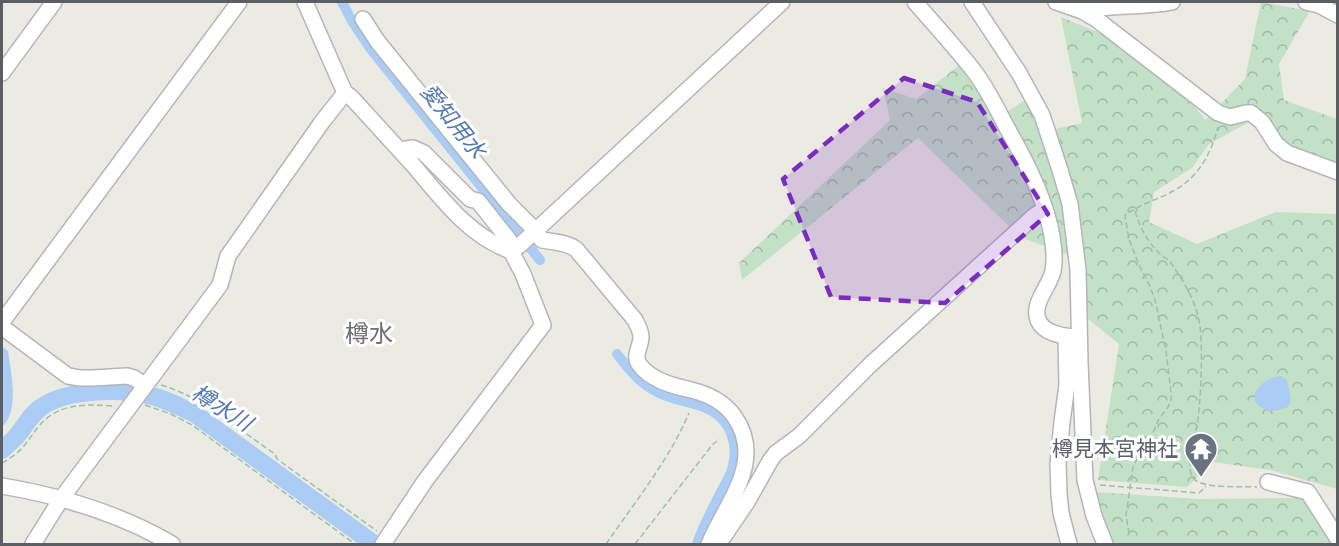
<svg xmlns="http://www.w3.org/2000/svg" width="1339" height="546" viewBox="0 0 1339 546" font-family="'Roboto Condensed','Noto Sans JP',sans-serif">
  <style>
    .forest { fill: url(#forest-crowns) }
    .water { fill: #abcdf5 }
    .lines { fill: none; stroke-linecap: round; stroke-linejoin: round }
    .canal { stroke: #abcdf5; stroke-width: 10 }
    .river { stroke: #abcdf5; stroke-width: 18 }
    .minor-casing { stroke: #b4b5b9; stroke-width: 18 }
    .path { stroke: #9cc1ab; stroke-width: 1.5; stroke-dasharray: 6 3; stroke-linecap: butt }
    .minor { stroke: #fff; stroke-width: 15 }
    .marked { fill: #7b2cbf; fill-opacity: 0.2; stroke: #7b2cbf; stroke-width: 4.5; stroke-dasharray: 12 8; stroke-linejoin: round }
    .labels { text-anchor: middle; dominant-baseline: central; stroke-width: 6; stroke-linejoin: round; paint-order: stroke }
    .worship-label { font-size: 21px; fill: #5b616d; stroke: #fff; text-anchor: end }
    .water-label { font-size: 22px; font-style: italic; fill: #5177b5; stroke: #fff }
    .quarter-label { font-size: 24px; fill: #6d7074; stroke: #fff }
  </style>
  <defs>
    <pattern id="forest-crowns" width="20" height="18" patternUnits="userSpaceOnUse" patternTransform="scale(1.5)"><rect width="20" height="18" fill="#c3e1c6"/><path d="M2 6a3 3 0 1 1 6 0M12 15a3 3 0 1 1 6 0" fill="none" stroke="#a1baa4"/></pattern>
  </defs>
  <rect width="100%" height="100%" fill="#ecebe3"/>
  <g class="forest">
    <path d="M1261,2L1310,11L1279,64L1284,100L1337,119V165L1283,144L1262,115L1209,144L1192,168L1154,192L1149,222L1197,244L1276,212L1337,214V489L1270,470L1213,462L1187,487L1098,480L1119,344L1088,319L1082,260L1020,237L918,138L742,280L739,263L890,120L883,88L916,99L962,63L999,117L1027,99L1041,132L1082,123L1061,17L1119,41L1185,93L1205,120L1245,79Z"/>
    <path d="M1095,492L1199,499L1302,498L1334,544H1112Z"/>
  </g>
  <g class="water">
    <path d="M2,346L8,351C11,373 20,411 2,427Z"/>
    <path d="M1281,376L1287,380C1288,387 1292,397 1290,404C1288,408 1285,408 1282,409C1265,416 1244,401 1260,386C1267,379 1272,377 1281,376Z"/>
  </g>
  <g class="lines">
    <g class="canal">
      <path d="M342,2L352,21L370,48L540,260"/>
      <path d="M617,354C629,369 639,383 657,392C684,406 717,400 731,433C735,443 736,454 733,465C732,474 726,482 722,490C713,508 703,525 697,544"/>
    </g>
    <path class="river" d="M2,450C6,446 11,442 15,438C25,427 30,414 43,406C69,389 122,388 152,396C167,400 181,407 195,414L374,544"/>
    <g class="minor-casing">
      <g id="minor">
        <path d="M305,2L345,93L351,97C372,120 393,143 414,166C442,199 469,236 511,251"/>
        <path d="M915,2C934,24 955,47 974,71C987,88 996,107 1006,126C1024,158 1041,190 1050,226C1053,240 1056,256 1053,271C1050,283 1042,292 1038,304C1030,331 1059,337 1079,337"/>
        <path d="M972,2L1019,73L1042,115L1060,170L1070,204L1078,270L1080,363L1085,480L1094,516L1105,544"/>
        <path d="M1056,2L1082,11L1096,19L1218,113L1230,117L1246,113H1251L1262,122L1276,144L1287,153L1338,172"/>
        <path d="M1306,2L1319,5L1338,15"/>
        <path d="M1082,11C1112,4 1142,8 1172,2"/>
        <path d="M363,19L378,42L509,204L531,226L542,240C553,242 566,242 576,249L635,320C638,326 641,331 641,337C641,346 633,356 639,364C650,380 673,386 691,390C708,394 724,402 734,416C766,461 726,503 709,544"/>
        <path d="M2,73L54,2"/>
        <path d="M400,150L413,148L424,153L470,199L478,201L509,240L511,251"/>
        <path d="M2,322L239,2"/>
        <path d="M2,327L68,376L80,378H93L127,376L134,378L145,385"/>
        <path d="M1066,337L1067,385L1062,422L1058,464L1059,494L1061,513L1069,544"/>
        <path d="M1268,482L1308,492L1338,539"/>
        <path d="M2,486C61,496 119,513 172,544"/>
        <path d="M33,544L61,499L220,285L228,256L322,122L345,93"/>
        <path d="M383,544L425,481L543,325L523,274L511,251L519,246L782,2"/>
        <path d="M710,544L719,541L724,536L747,502L770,461L776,453L799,436L870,365L1034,216L1045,209"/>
      </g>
    </g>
    <g class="path">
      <path d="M1135,211C1140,228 1147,241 1160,254C1163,257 1168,259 1171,263C1174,267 1177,273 1181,278C1193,298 1200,314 1201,338C1202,367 1201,398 1197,426C1195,435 1191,443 1190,452C1189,460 1189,473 1194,479C1204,489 1243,486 1257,487"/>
      <path d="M161,385C203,397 239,430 275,454L277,459L377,531"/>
      <path d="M145,405L171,414L192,425L355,544"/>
      <path d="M2,463C11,458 21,451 27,442C31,437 34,432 38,427C58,403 84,404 113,406"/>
      <path d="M1100,485L1199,493L1206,486"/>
      <path d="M1129,534L1126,515L1133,467L1138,457L1149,442L1159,419L1168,407L1171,400V392L1166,351L1155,300L1149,284L1139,265L1129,239L1125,216L1126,213C1133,211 1139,206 1147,203C1155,199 1165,196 1173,191C1198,178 1211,154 1218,127"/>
      <path d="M606,544C635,502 669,460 689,413"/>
      <path d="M635,544L713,444L720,439"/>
    </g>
    <use href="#minor" class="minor"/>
  </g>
  <path class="marked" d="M904,78L977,102L1048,214L945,303L831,297L783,179Z"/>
  <defs>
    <g id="temple-pin" transform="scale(1.725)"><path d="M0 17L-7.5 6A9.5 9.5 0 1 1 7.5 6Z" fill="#6b7280" stroke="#fff"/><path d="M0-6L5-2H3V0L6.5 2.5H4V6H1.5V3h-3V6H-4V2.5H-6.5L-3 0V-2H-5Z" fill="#fff"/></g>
  </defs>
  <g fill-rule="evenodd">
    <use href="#temple-pin" x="1201" y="449"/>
  </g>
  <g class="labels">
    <g class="worship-label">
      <text x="1178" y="449">樽見本宮神社</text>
    </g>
    <g class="water-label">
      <text transform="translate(453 121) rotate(51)">愛知用水</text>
      <text transform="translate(222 408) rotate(32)">樽水川</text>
    </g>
    <g class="quarter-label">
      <text x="369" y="334">樽水</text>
    </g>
  </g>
  <rect width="1339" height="546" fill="none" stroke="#5b5e62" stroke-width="6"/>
</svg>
